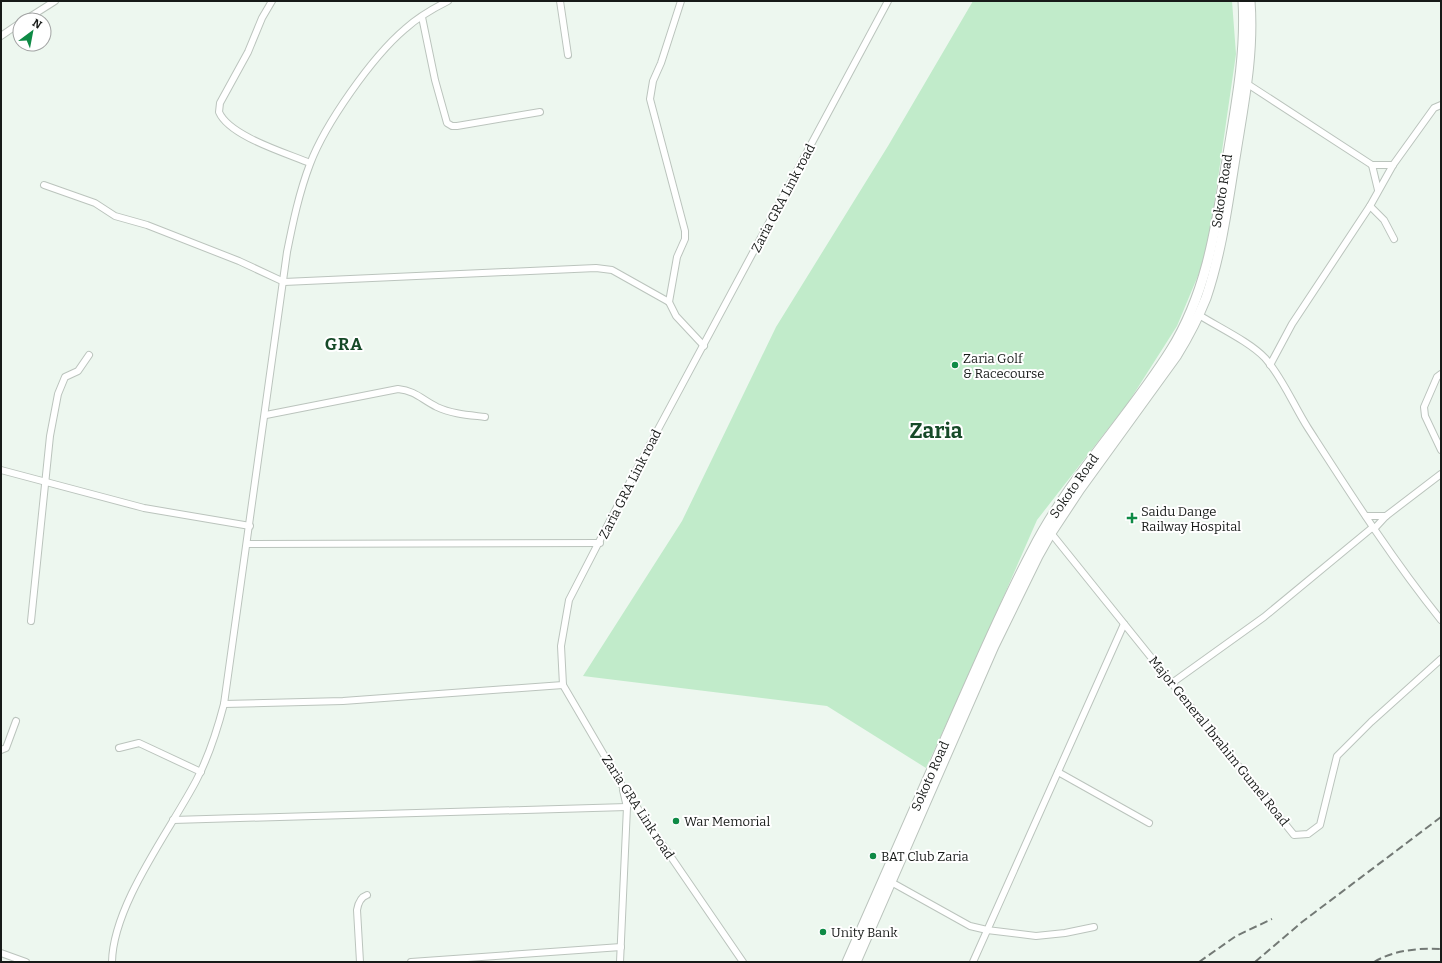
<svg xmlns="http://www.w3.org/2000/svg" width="1442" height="963" viewBox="0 0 1442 963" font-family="Bitter,serif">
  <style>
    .green { fill: #c1ebca }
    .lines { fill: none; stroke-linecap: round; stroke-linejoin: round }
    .minor-casing { stroke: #bbc4bd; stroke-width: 8 }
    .primary-casing { stroke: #bbc4bd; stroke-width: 11 }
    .minor { stroke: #fff; stroke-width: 6 }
    .primary { stroke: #fff; stroke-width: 9 }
    .rail { stroke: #737975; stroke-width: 2; stroke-dasharray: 8 4; stroke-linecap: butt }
    .poi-dot { fill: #0e8a45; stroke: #fff; stroke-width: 1.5 }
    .labels { text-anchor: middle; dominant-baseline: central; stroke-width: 4; stroke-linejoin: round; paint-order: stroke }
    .street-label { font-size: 13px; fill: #171a18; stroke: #fff }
    .poi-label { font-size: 13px; fill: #171a18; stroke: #fff; text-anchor: start }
    .district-label { font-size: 17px; font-weight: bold; letter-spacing: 1px; fill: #164a28; stroke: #fff }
    .town-label { font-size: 21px; font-weight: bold; fill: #164a28; stroke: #fff }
  </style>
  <rect width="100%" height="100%" fill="#edf7ef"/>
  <path class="green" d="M973,1H1232L1236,54L1207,254L1177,326L1128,403L1037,520L978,655L926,768L827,706L583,676L682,521L776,327L888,146Z"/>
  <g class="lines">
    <g class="minor-casing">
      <g id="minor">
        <path d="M272,1L262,18L248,52L220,103L219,112C229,136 286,153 310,163"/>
        <path d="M560,1L568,55"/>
        <path d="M422,17L435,80L447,123L452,126H457L540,112"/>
        <path d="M25,20L55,1"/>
        <path d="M1,36L20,23"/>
        <path d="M1246,83L1372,165H1393"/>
        <path d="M1372,165L1378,190"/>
        <path d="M44,185L95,203L115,216L147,225L239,261L284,282L596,268L612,270L669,302L676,316L704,346"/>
        <path d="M1370,206L1384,220L1394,239"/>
        <path d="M669,302L677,257L685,239V231L650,99L653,81L661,63L681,1"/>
        <path d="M1199,315C1218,327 1250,342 1265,358C1282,377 1294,406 1308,428C1350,493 1392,559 1441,620"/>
        <path d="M1270,365L1292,324L1370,206L1393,165L1434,108L1441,105"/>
        <path d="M1441,374L1437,377L1424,407L1425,416L1441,450"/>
        <path d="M266,415L398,389C416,391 421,399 437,407C452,414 469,415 485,417"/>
        <path d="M1,470L144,508L250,526"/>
        <path d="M1366,516H1386"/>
        <path d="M1374,529L1386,516L1441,474"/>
        <path d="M1051,533L1294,835L1308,834L1320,825L1337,756L1371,722L1441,659"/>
        <path d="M248,544L600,543"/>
        <path d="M31,621L50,436L58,394L65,377L78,371L89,355"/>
        <path d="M1172,683L1264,617L1373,527"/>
        <path d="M224,704L343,701L563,685"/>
        <path d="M119,748L139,743L201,772"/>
        <path d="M1,750L6,748L16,721"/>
        <path d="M1058,772L1149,823"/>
        <path d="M173,820L627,807"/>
        <path d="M891,882L970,926L987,930L1036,936L1065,933L1094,927"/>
        <path d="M1,953L26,962"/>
        <path d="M112,962C113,905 169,832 196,781C209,756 217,731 224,704L287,252C293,222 299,193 310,164C325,124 372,57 405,29C417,18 434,8 448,1"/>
        <path d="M360,962L357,910C358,904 361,897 367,895"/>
        <path d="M411,962L621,947"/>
        <path d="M620,962L627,807L623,790"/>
        <path d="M743,962L621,784L563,685L561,646L569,600L633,476L888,1"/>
        <path d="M973,962L1124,624"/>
      </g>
    </g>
    <g class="primary-casing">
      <g id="primary">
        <path d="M847,962C883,881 919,800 954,719C979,663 1003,606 1032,551C1069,478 1128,419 1171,350C1209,289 1217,219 1229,148C1237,100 1246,50 1243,1"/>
        <path d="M856,962L994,646L1038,556L1051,533L1080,489L1177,355C1188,337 1198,318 1206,298C1222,251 1228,201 1236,152C1244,102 1254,52 1250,1"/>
      </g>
    </g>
    <use href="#minor" class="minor"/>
    <use href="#primary" class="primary"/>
    <g class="rail">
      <path d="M1199,962L1236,936L1272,919"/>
      <path d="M1255,962L1302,922L1441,817"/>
      <path d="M1374,962C1394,950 1418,948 1441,949"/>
    </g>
  </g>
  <g class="poi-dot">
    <circle cx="955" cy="365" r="4"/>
    <path d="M1130 512h4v4h4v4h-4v4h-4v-4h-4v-4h4z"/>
    <circle cx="676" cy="821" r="4"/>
    <circle cx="873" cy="856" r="4"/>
    <circle cx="823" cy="932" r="4"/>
  </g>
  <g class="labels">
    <g class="street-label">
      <text transform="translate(1222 191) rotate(-81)">Sokoto Road</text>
      <text transform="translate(783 198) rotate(-62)">Zaria GRA Link road</text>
      <text transform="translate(630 484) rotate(-63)">Zaria GRA Link road</text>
      <text transform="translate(1074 486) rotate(-55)">Sokoto Road</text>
      <text transform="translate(1219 741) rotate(51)">Major General Ibrahim Gumel Road</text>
      <text transform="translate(930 776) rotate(-66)">Sokoto Road</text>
      <text transform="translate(638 807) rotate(57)">Zaria GRA Link road</text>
    </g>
    <g class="poi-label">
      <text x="963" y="358">Zaria Golf<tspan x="963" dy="15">&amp; Racecourse</tspan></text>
      <text x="1141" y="511">Saidu Dange<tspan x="1141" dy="15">Railway Hospital</tspan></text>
      <text x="684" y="821">War Memorial</text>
      <text x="881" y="856">BAT Club Zaria</text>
      <text x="831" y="932">Unity Bank</text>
    </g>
    <g class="district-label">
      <text x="344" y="344">GRA</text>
    </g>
    <g class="town-label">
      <text x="936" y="431">Zaria</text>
    </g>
  </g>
  <rect width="1442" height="963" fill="none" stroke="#171a18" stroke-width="4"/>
  <g transform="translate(32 32) rotate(32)"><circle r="19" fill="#ffffff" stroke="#a2a3a3"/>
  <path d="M0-3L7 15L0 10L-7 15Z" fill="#0e8a45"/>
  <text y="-6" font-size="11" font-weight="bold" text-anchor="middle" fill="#171a18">N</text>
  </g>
</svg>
